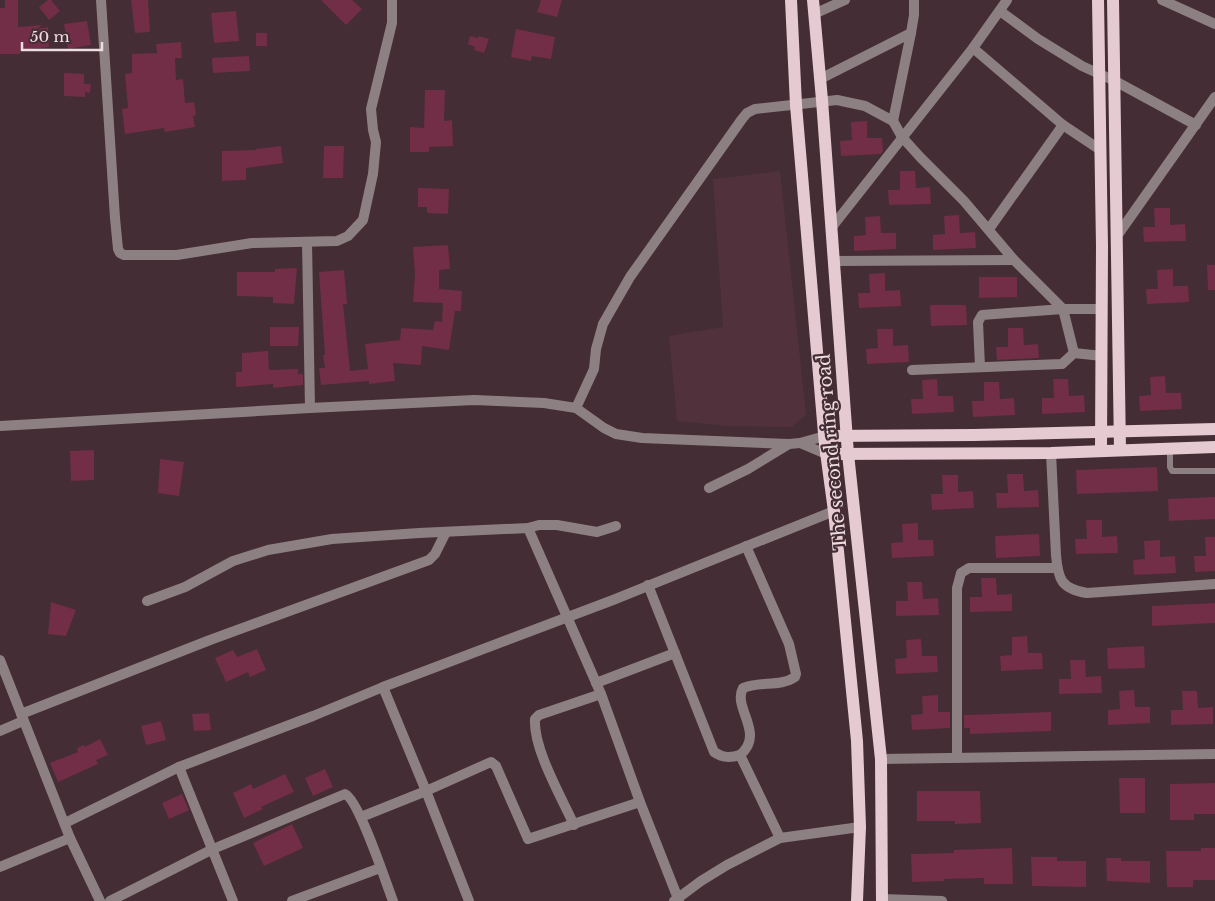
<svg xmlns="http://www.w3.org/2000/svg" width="1215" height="901" viewBox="0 0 1215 901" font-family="'Libre Baskerville',serif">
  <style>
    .built { fill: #51323c }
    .building { fill: #722d47 }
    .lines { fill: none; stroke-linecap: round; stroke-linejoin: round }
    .lane { stroke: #8d8083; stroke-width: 6 }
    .street { stroke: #8d8083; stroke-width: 10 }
    .primary { stroke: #e5cad2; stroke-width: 12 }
    .labels { text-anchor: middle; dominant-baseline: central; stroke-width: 4.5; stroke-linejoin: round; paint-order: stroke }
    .street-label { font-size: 18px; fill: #eddee2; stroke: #442d34 }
  </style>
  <rect width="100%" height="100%" fill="#442d34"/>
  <path class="built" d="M780,171L806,415L791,427L728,426L677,421L669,336L723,327L713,179Z"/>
  <g class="building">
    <path d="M5,0H18V27L42,25L37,29L48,27L49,47L20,50V54H0V8H5Z"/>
    <path d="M48,0H51L60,11L49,20L39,7Z"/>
    <path d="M131,0H148L150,32L135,33Z"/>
    <path d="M321,0H352L362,9L346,25Z"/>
    <path d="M541,0H562L557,17L537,12Z"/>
    <path d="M236,11L239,41L214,43L211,13Z"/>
    <path d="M87,21L91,45L68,49L64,24Z"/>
    <path d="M516,29L555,37L551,59L532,56L531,61L511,57Z"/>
    <rect x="256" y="33" width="11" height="13"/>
    <path d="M470,36L478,38L479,36L489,39L484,53L474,50L475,47L468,44Z"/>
    <path d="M181,42L182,58H175L176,80L183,79L185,103L194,102L196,115L193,116L195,127L165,132L164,128L125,134L122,109L128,108L125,74L132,73V54L157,53L156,44Z"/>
    <path d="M249,56L250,71L213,73L212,58Z"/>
    <path d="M64,73L84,74V84H91L90,93L85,92V97L64,96Z"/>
    <path d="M425,90H445L444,121L452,120L453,146L429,147V152H410V127L424,128Z"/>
    <path d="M867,121V138H882L883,151L881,154L841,156L840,141L852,140L851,122Z"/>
    <path d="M281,146L283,163L246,168V180L222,181V151L256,150V149Z"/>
    <path d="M324,146H344L343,178H323Z"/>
    <path d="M900,171H915L916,188L930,187L931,204L889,205L888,190H900Z"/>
    <path d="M418,188L449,189L448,214L427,213V207H418Z"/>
    <path d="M1154,208H1170V225L1185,224L1186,241L1144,242L1143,227H1155Z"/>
    <path d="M959,215L960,233L975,232L976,248L933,250V235L945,234L944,216Z"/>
    <path d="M880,216L881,233H896V249L854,251V236L866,235L865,217Z"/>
    <path d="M448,245L450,269L439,270V289L462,291L461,311H455L449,350L422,346L421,365L393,363L395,381L369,384V381L321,385L319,368H325L323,355H325L319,272L344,270L347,304H343L350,371L368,369L365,344L400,340L401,328L433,330L435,321L442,322L443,303L413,302L415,274L413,247Z"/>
    <path d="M1207,265H1215V290H1208Z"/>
    <path d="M297,268L294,304L273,303V297L237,296V272H275V269Z"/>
    <path d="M1173,269V286H1188L1189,302L1147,304L1146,289H1158L1157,270Z"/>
    <path d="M885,273V291L900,290L901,306L859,308L858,293H870L869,274Z"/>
    <path d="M979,277H1017V297L979,298Z"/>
    <path d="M930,305H966L967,325L931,326Z"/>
    <path d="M270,327H299L298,346H270Z"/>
    <path d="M1008,328H1023L1024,345L1038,344L1039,358L997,360L996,347H1008Z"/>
    <path d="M877,329H893V346L908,345L909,362L867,364L866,349L878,348Z"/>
    <path d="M268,351L269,370L298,369V374H303V385L273,388V384L236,387V372H242V353Z"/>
    <path d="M1165,376L1166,393H1181L1182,409L1140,411L1139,396L1151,395L1150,377Z"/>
    <path d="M937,379L938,396H953L954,412L912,414L911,399H923L922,380Z"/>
    <path d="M1053,379H1068L1069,396L1084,395L1085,412L1042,414V398H1054Z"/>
    <path d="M984,382H999L1000,399L1014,398L1015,415L973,417L972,401H984Z"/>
    <path d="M94,450V480L71,481L70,451Z"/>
    <path d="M160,459L184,462L179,496L158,493Z"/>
    <path d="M1157,467L1158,491L1077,494L1076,470Z"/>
    <path d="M1007,474H1023L1024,491L1038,490L1039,507L997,508L996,493H1008Z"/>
    <path d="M942,475H958V492L973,491L974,508L932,510L931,494H943Z"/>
    <path d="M1215,497V519L1169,521L1168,499Z"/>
    <path d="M1086,520H1102V537L1117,536L1118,553L1076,554L1075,539H1087Z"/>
    <path d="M918,523V540H933L934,556L892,558L891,543L903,542L902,524Z"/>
    <path d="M1039,534L1040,556L996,558L995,536Z"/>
    <path d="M1205,537H1215V571L1195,572L1194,556H1206Z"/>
    <path d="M1160,540V557L1175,556L1176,573L1134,575L1133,560L1145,559L1144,541Z"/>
    <path d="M981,578H996L997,595L1012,594V611L970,612V597H982Z"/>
    <path d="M907,582H922L923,599L938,598L939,615L896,616V601H908Z"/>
    <path d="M51,602L76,610L66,636L48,634Z"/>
    <path d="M1215,603V623L1152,626V606Z"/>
    <path d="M1027,636L1028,653H1042L1043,669L1001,671L1000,656L1012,655V637Z"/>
    <path d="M921,639L922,656H937L938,672L896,674L895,659L907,658L906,640Z"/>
    <path d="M1144,646L1145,668L1108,669L1107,648Z"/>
    <path d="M257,649L266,670L250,677L248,672L226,682L215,658L233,650L237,657Z"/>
    <path d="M1070,660H1085L1086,677L1101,676L1102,693L1059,694V679H1071Z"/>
    <path d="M1134,690L1135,707H1150V723L1108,725V710L1120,709L1119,691Z"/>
    <path d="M1182,691H1197L1198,708L1213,707V724L1171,725V710H1183Z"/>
    <path d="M938,695V712H950V728L912,730L911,715L923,714L922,696Z"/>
    <path d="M1051,712V731L970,734V728H964V715Z"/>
    <path d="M209,713L211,730L194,731L192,714Z"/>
    <path d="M161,721L166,740L146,745L141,726Z"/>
    <path d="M100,739L108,755L96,760L98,764L58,782L50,763L78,752L77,748L84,745L85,747Z"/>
    <path d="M325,769L333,787L313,796L305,778Z"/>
    <path d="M285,774L294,792L261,807L263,809L244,818L233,793L251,784L253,789Z"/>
    <path d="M1119,778H1145V813H1120Z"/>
    <path d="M1215,783V814H1194V820H1170V784Z"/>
    <path d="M917,791H980L981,823L955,824V821H917Z"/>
    <path d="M182,794L189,810L169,819L162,803Z"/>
    <path d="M292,824L303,848L264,866L253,843Z"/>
    <path d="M1012,848L1013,884H984V878L944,879V881L912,882L911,854L954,853V850Z"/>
    <path d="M1201,848H1215V880H1193V887H1167L1166,851H1201Z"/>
    <path d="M1031,857H1057V861H1086V887L1032,886Z"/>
    <path d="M1106,858H1121V861H1150V883L1107,881Z"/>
  </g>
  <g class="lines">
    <path class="lane" d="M1170,449V467L1172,471H1215"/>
    <g class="street">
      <path d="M101,0L115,218L118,249L120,253L124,255H177L252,243L337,241L348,236L363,220L373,174L376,142L373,130L371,109L392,23V0"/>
      <path d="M1162,0L1215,24"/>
      <path d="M1000,11L1038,39L1082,66L1115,81L1196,125"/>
      <path d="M814,14L845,0"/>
      <path d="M973,48L1063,125L1099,149"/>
      <path d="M820,79L911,33"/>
      <path d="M893,121L911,33L914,15V0"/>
      <path d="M832,227L973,48L1007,0"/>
      <path d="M989,229L1063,125"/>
      <path d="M1117,236L1215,97"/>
      <path d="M307,242L310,408"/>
      <path d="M834,261L1014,260"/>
      <path d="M980,367L978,322L982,315L1063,309H1102"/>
      <path d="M912,370L1062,364L1074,353"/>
      <path d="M576,408L594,369L596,349L603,324L611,310L630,277L742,119L747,113L755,109L837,100L865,106L893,121L902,137L920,157L964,201L1014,260L1063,309L1074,353L1102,356"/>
      <path d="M0,426L310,408L474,400L544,403L576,408L604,428L616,434L642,438L789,444L800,443L825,436"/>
      <path d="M800,443L826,454"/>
      <path d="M1051,453L1056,555C1058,579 1061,589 1087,593L1215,584"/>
      <path d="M709,488L748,469L789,444"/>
      <path d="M528,528L601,694L640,802L679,901"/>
      <path d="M648,585L714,752C723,758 730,758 740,755L780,838"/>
      <path d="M147,601L185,587L233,561L268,550L332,539L419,533L528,528L539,525H557L597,532L616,526"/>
      <path d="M0,660L70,838L100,901"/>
      <path d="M596,683L675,653"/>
      <path d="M383,687L426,791L469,901"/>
      <path d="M21,714L210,640L429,560L435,554L446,532"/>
      <path d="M0,731L23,721"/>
      <path d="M740,755C766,733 732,708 743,688C759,681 781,687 795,677L796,674L789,644L746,546"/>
      <path d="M957,758V588L961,573L969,568H1057"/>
      <path d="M881,759L1215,754"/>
      <path d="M179,767L233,901"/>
      <path d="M361,817L426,791L491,762L496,766L528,839L640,802"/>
      <path d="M65,823L179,767L313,716L383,687L613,600L834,511"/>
      <path d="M574,825C562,798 533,749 535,719L539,715L601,694"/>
      <path d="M0,867L70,838"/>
      <path d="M882,899L942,901"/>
      <path d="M110,901L213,849L345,794C359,800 386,883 393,901"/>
      <path d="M292,901L380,868"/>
      <path d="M674,901L701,881L727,865L780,838L860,827"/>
    </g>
    <g class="primary">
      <path d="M791,0L796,105L825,445L834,511L857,741L860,827L857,901"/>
      <path d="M813,0L822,100L848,454L881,759L882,901"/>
      <path d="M1098,0L1102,246L1101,451"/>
      <path d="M1113,0L1120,450"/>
      <path d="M825,436L973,435L1215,429"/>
      <path d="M826,454L1051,453L1215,447"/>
    </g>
  </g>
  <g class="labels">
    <g class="street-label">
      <text transform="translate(832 452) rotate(-95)">The second ring road</text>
    </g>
  </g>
  <path d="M22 42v8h80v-8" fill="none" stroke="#eddee2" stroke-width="2.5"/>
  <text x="30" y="42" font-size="15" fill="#eddee2" stroke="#442d34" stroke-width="4" paint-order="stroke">50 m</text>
</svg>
